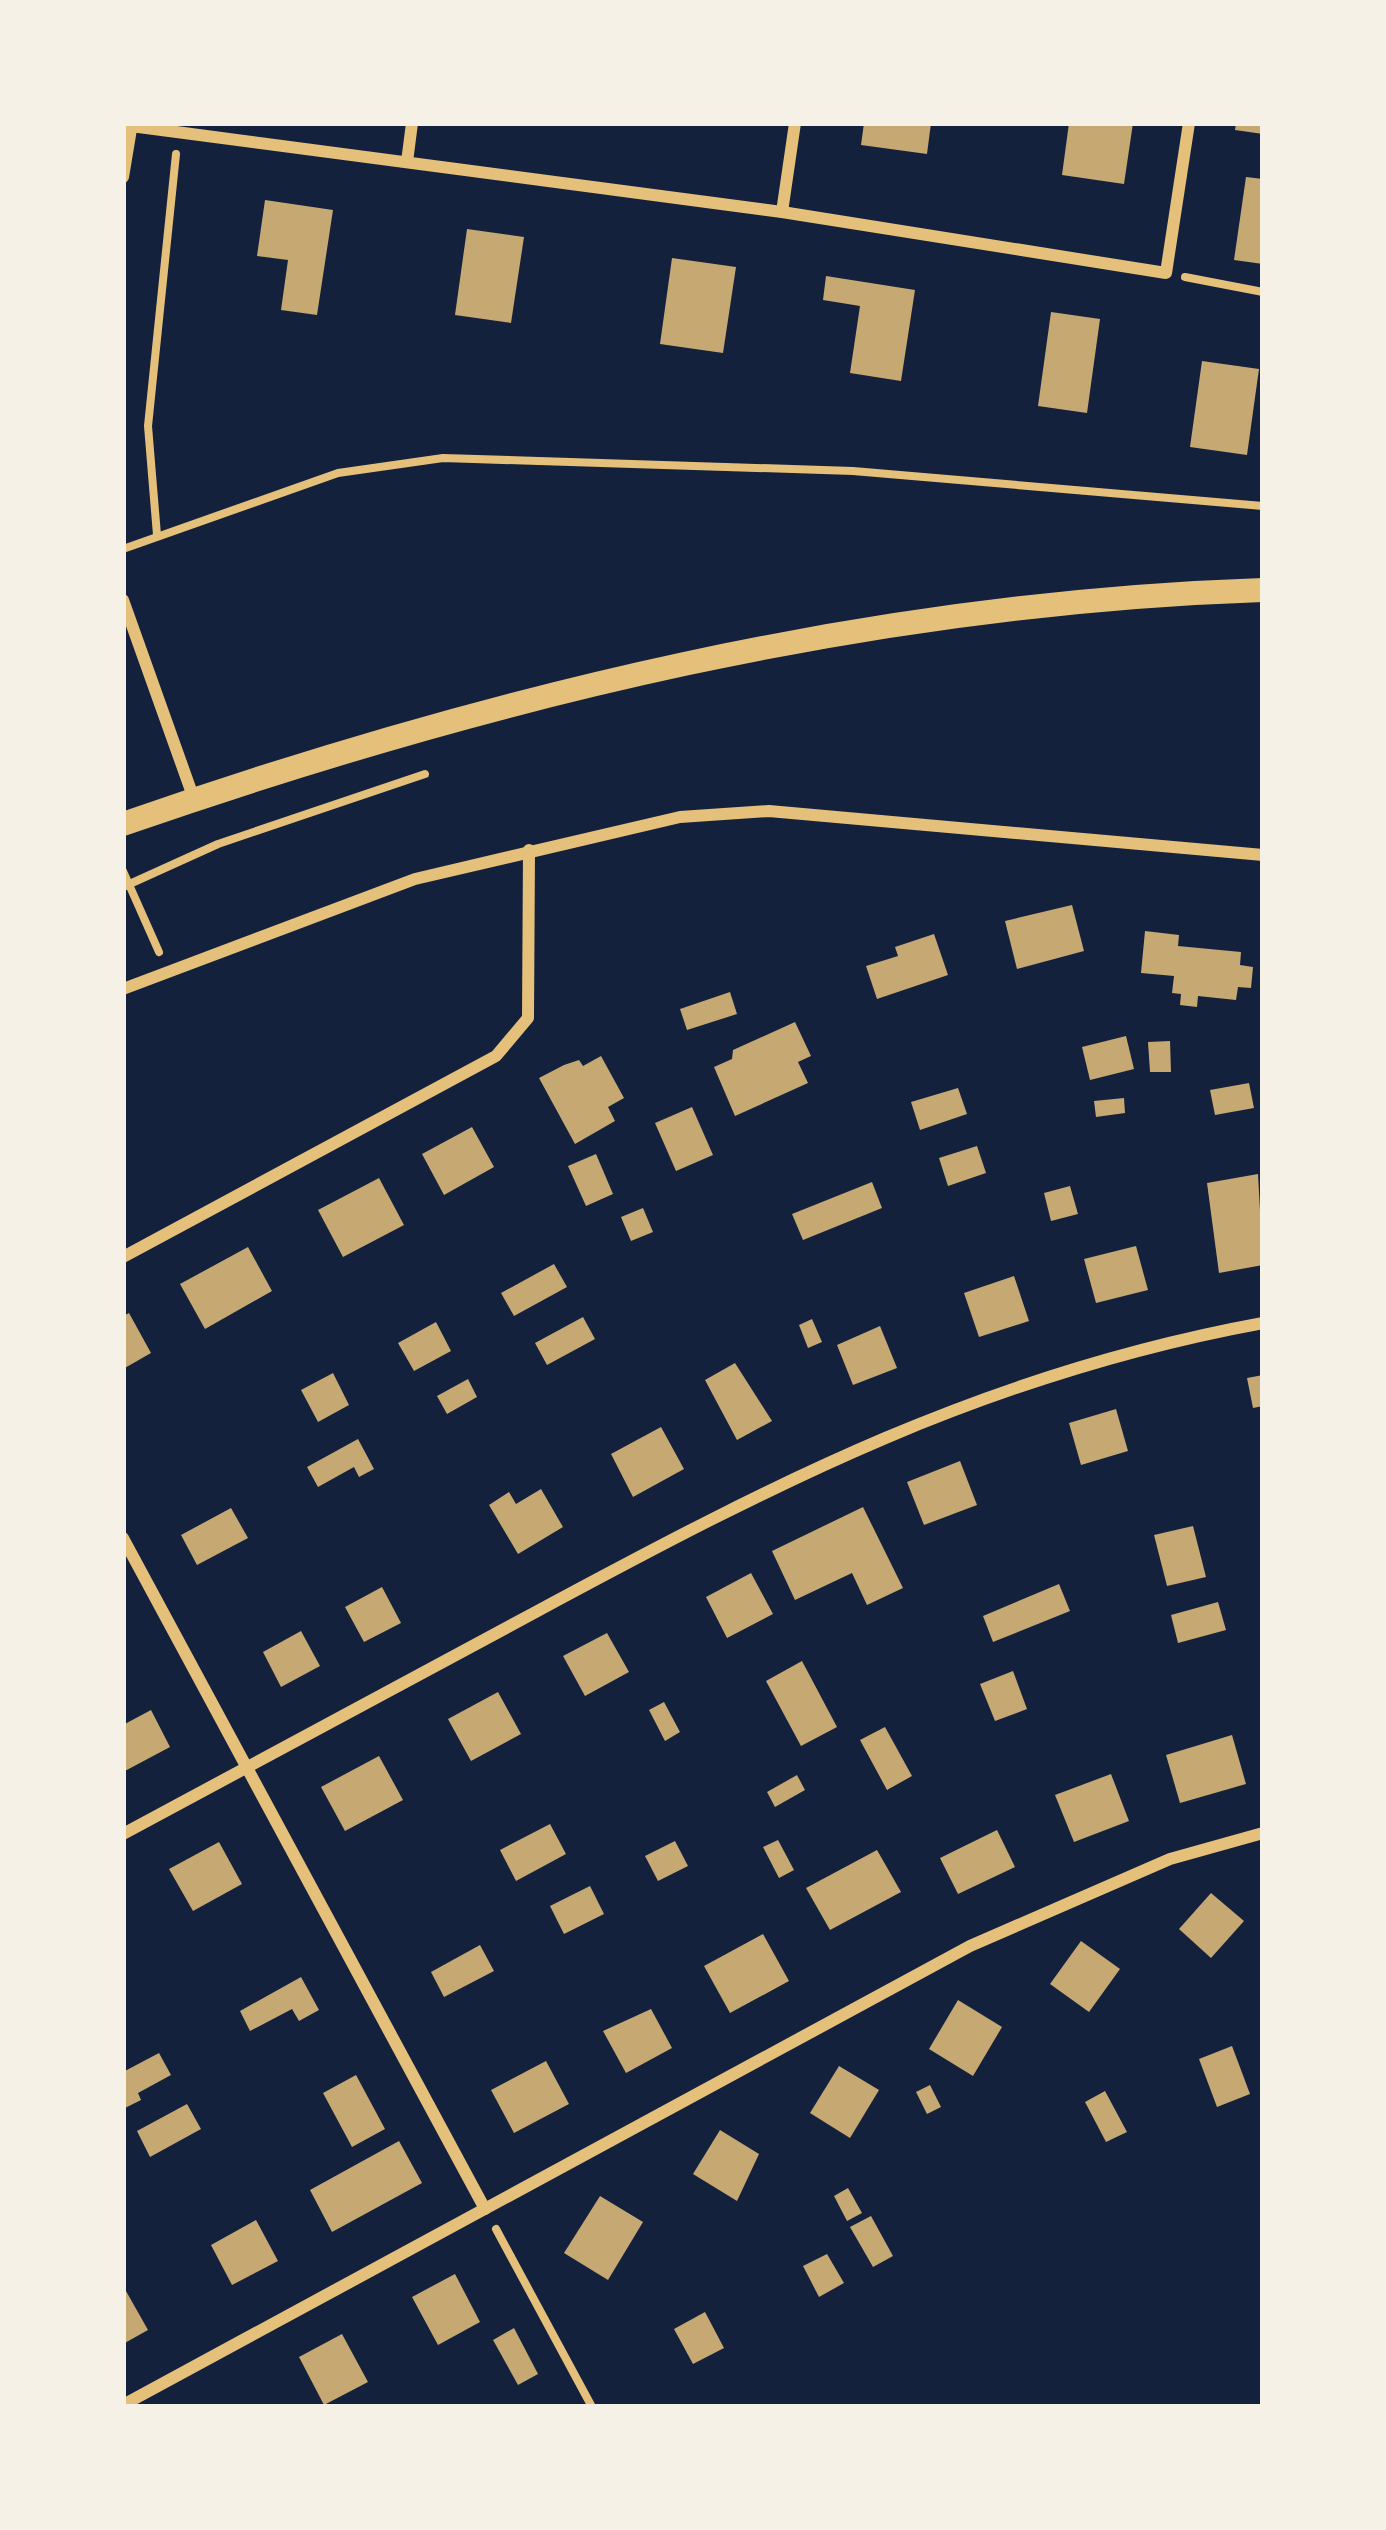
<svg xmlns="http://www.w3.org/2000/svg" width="1386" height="2530" viewBox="0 0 1386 2530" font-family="'Noto Sans',sans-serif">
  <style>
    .building { fill: #c6a872 }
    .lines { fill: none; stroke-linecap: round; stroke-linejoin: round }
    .path { stroke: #e5c07b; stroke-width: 8 }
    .minor { stroke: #e5c07b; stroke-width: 12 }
    .secondary { stroke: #e5c07b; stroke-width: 24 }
  </style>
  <rect width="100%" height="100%" fill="#14213d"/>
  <g class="building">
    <path d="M864,123H931L927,154L861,145Z"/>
    <path d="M1069,123H1133L1124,184L1062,175Z"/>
    <path d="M1236,123H1263V134L1235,130Z"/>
    <path d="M1246,177L1263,179V264L1234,260Z"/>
    <path d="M265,200L333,210L317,315L281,310L288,260L257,256Z"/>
    <path d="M467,229L524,237L511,323L455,315Z"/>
    <path d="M672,258L736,267L723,353L660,344Z"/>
    <path d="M826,276L915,290L901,381L850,373L860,306L823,300Z"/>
    <path d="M1051,312L1100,319L1087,413L1038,406Z"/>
    <path d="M1202,361L1259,369L1247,455L1190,447Z"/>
    <path d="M1072,905L1084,951L1017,969L1005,921Z"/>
    <path d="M1145,931L1179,935L1178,946L1241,952L1240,965L1253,967L1251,988L1238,987L1236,1000L1198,996L1197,1007L1180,1005L1181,994L1172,993L1174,976L1141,973Z"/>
    <path d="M934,934L948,975L877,999L866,966L898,956L895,947Z"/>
    <path d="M730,992L737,1014L687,1030L680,1009Z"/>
    <path d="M795,1022L811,1056L798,1062L808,1083L735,1116L714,1067L732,1059L733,1050Z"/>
    <path d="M1126,1036L1134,1069L1090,1080L1082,1047Z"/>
    <path d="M1170,1041L1171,1072H1150L1148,1042Z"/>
    <path d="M601,1056L624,1098L608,1107L615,1121L575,1144L539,1078L564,1065L579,1060L583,1066Z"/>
    <path d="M1249,1083L1254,1108L1215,1115L1210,1090Z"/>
    <path d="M958,1088L967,1114L920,1130L911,1102Z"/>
    <path d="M1124,1098L1125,1113L1096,1117L1094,1101Z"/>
    <path d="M692,1107L713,1155L676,1171L655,1123Z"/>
    <path d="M472,1127L494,1167L444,1195L422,1154Z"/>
    <path d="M977,1146L986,1173L948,1186L939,1158Z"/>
    <path d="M596,1154L613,1194L586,1206L568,1166Z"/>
    <path d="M1258,1174L1263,1265L1219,1273L1207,1183Z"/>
    <path d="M379,1178L404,1225L343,1257L318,1210Z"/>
    <path d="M872,1182L882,1208L803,1240L792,1214Z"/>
    <path d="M1070,1186L1078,1214L1051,1221L1044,1193Z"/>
    <path d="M643,1208L653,1232L631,1241L621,1217Z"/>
    <path d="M1136,1246L1148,1290L1096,1303L1084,1259Z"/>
    <path d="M248,1247L272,1291L205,1329L180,1284Z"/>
    <path d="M554,1264L567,1287L514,1316L501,1293Z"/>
    <path d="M1014,1276L1029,1321L979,1337L964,1293Z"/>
    <path d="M129,1313L151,1353L123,1369V1316Z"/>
    <path d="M583,1317L595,1339L547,1365L535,1343Z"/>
    <path d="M812,1319L822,1342L808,1348L799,1325Z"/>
    <path d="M436,1322L451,1351L414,1371L398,1343Z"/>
    <path d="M880,1326L897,1368L853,1385L837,1345Z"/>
    <path d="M735,1363L772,1421L737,1440L705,1380Z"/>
    <path d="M333,1373L349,1405L318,1422L301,1390Z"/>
    <path d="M1263,1375V1406L1253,1408L1247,1378Z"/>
    <path d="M468,1379L477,1397L447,1414L437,1396Z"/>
    <path d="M1116,1409L1128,1451L1081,1465L1069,1423Z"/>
    <path d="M661,1427L684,1469L633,1497L611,1454Z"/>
    <path d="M358,1439L374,1469L359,1477L354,1467L318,1487L307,1467Z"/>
    <path d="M960,1461L977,1505L924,1525L907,1482Z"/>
    <path d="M541,1489L563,1527L518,1554L489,1505L509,1492L516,1504Z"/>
    <path d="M863,1507L903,1588L867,1605L852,1573L795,1600L772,1551Z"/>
    <path d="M231,1508L248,1538L197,1565L181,1535Z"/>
    <path d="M1193,1526L1206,1577L1167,1586L1154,1535Z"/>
    <path d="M751,1573L773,1614L727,1638L706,1597Z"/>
    <path d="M1059,1584L1070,1611L993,1642L983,1616Z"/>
    <path d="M382,1587L401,1623L364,1642L345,1607Z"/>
    <path d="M1218,1602L1226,1630L1178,1643L1171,1615Z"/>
    <path d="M301,1631L320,1666L281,1687L263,1652Z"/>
    <path d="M607,1633L629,1672L585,1696L563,1656Z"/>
    <path d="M802,1661L837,1727L801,1746L766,1681Z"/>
    <path d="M1013,1671L1027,1709L995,1721L980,1684Z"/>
    <path d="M498,1692L521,1734L471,1761L448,1719Z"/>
    <path d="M664,1702L680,1732L665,1741L649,1710Z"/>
    <path d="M151,1710L170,1747L123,1772V1725Z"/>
    <path d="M885,1727L912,1776L887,1790L860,1740Z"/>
    <path d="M1232,1735L1246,1784L1180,1803L1166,1755Z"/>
    <path d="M379,1756L403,1800L345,1831L321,1787Z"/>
    <path d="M1111,1774L1129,1821L1074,1842L1055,1795Z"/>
    <path d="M797,1775L805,1790L775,1807L767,1792Z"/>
    <path d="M550,1824L566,1854L516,1881L500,1850Z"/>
    <path d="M997,1830L1015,1867L958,1894L940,1858Z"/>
    <path d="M778,1840L794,1870L779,1878L763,1847Z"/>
    <path d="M675,1841L688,1866L658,1881L645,1856Z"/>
    <path d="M219,1842L242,1884L193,1911L169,1869Z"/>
    <path d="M877,1850L901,1892L830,1930L806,1888Z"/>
    <path d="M590,1886L604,1914L564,1934L550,1906Z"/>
    <path d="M1211,1893L1244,1921L1211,1958L1179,1929Z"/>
    <path d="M763,1934L789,1981L730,2013L704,1966Z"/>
    <path d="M1081,1941L1120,1969L1089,2012L1050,1984Z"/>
    <path d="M480,1945L494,1971L444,1997L431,1972Z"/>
    <path d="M301,1977L319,2010L299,2021L292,2009L250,2031L240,2011Z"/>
    <path d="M958,2000L1002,2027L973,2076L929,2049Z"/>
    <path d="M651,2009L672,2048L626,2073L603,2031Z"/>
    <path d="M1232,2046L1250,2094L1217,2107L1199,2059Z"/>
    <path d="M159,2053L171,2075L138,2093L141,2100L123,2109V2072Z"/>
    <path d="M546,2061L569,2104L514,2133L491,2090Z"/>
    <path d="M839,2066L879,2090L850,2138L810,2113Z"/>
    <path d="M356,2075L385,2129L352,2147L323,2093Z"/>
    <path d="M930,2085L941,2107L927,2114L916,2092Z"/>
    <path d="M1105,2091L1127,2132L1106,2142L1085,2102Z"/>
    <path d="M187,2104L201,2129L150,2157L137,2131Z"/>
    <path d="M720,2130L759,2154L737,2201L693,2174Z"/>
    <path d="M399,2141L422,2183L332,2232L310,2190Z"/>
    <path d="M848,2188L862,2213L847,2221L834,2196Z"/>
    <path d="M600,2196L643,2222L608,2280L564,2253Z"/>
    <path d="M871,2216L893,2256L873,2267L850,2227Z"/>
    <path d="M256,2220L278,2261L232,2285L211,2245Z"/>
    <path d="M827,2254L844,2283L819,2297L803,2266Z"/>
    <path d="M455,2274L480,2322L438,2345L412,2297Z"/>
    <path d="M126,2291L148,2330L123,2344V2293Z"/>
    <path d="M705,2312L724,2348L693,2364L674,2329Z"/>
    <path d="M514,2328L538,2374L518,2385L493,2340Z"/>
    <path d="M342,2334L368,2382L324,2405L299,2357Z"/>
  </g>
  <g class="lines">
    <g class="path">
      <path d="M1185,277L1263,292"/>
      <path d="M157,535L148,426L176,154"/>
      <path d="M123,549L338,473L443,458L853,471L1263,506"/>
      <path d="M123,871L159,952"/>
      <path d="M123,887L218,844L425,774"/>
      <path d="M496,2229L592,2407"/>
    </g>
    <g class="minor">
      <path d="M131,126L782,212L1166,273L1189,123"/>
      <path d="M407,162L412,123"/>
      <path d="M123,177L132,123"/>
      <path d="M782,212L795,123"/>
      <path d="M123,600L194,799"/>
      <path d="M123,989L415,879L680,817L769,811L1263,855"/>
      <path d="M123,1257L496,1056L528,1018L529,850"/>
      <path d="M123,1538L485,2209"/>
      <path d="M123,1834C259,1761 395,1688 532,1614C777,1482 985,1374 1263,1323"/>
      <path d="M123,2405L970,1946L1170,1859L1263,1833"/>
    </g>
    <path class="secondary" d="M123,824C491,696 873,603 1263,590"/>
  </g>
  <rect width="1386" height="2530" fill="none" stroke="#f6f1e7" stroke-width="252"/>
</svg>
